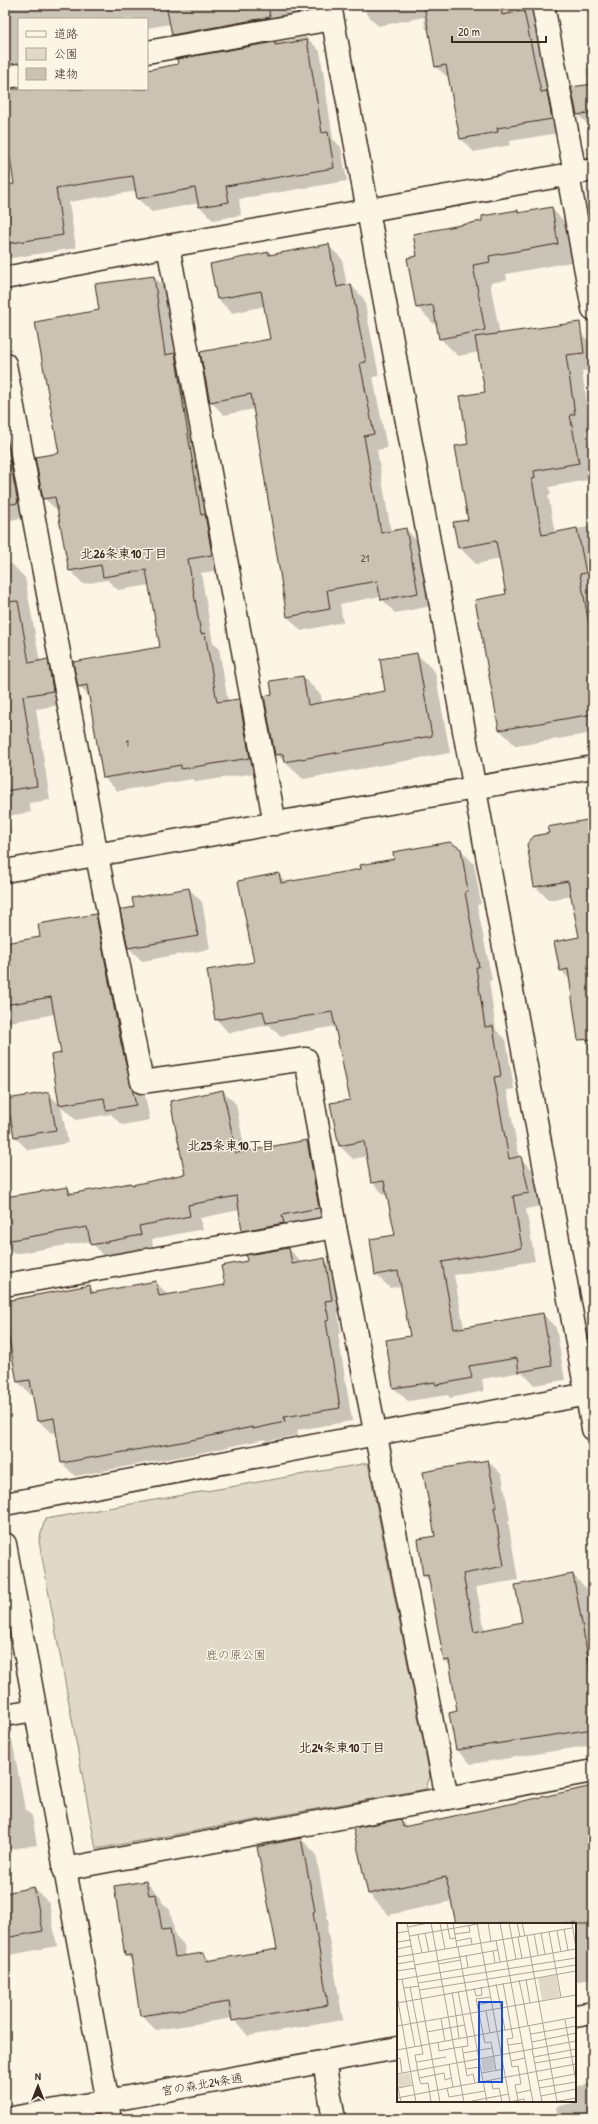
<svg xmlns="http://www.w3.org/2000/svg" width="598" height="2124" viewBox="0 0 598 2124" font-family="'Patrick Hand','Klee One',sans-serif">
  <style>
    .green { fill: #e0d8c8; stroke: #8e8173 }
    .shadow { fill: #0003 }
    .building { fill: #ccc2b3; stroke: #3b2a1e }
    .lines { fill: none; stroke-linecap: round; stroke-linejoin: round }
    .street-casing { stroke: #3b2a1e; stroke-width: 25 }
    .secondary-casing { stroke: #3b2a1e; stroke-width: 25 }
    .street { stroke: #fcf5e5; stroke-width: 22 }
    .secondary { stroke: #fcf5e5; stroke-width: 22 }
    .labels { text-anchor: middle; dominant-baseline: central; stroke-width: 3; stroke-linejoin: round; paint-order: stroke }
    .number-label { font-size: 10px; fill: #5f5043 }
    .park-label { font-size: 12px; fill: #645648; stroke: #fcf5e5 }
    .street-label { font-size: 12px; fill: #3b2a1e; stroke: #fcf5e5 }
    .neighbourhood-label { font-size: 13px; font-weight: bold; fill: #3b2a1e; stroke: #fcf5e5 }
    .inset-road { fill: none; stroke: #afa495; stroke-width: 1 }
    .view { fill: #1d4ed8; fill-opacity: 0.15; stroke: #1d4ed8; stroke-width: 2 }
    .inset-edge { fill: none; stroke: #3b2a1e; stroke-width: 2 }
  </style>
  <rect width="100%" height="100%" fill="#fcf5e5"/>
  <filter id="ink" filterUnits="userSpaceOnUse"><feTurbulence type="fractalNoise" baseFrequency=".025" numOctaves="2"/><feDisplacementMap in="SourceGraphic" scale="8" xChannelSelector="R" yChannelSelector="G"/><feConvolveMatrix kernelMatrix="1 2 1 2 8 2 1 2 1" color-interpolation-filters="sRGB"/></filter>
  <g filter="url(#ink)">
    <path class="green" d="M368,1463L430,1776L426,1789L96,1849L39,1541L45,1519Z"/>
    <g class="shadow">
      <path d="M5,5H321L322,7L313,9L316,25L186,48L173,34L171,24L147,28V19H19V77L7,86L6,89H147V71L179,65L178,60L306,37L320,51L333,139L341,147L347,181L239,199L241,215L213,220L200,207L199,203L152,212L138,199L137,191L69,202L76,248L5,259V186L15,185L9,146L5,147Z"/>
      <path d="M364,5H533L564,132L510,141V145L474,152L461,139L450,79L436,67L430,32L425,27L424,17L378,26L366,13Z"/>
      <path d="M590,5H593V24Z"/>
      <path d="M593,67V127H591L578,115L588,86L586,68Z"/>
      <path d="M551,208L569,226L576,261L506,274L507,280L490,283L500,335L572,325L589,341L593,370L582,371L591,430L586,431L593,467V479L549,487L551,495H548L555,533L593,526V733L516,746L500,730L477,600L507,595L500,559L476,564L459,547L469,520L470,445L486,393L479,352L458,356L440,338L438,325H435L417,307L418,257L483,222L518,211L521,214Z"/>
      <path d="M328,245L342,259L347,286L351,285L364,299L379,376L373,377L387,448L377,450L391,532L406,529L419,543L431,606L395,613L382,599L381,596L340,604L343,622L301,631L288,617L254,409L224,415L210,401L272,340L265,306L232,313L218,299L211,265L268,253L271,256Z"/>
      <path d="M154,277L168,291L177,356L189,368L226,569L201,573L213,643L219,648L228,702L239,700L253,714L263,772L196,782L193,779L118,791L104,778L90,698L79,686L161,648L150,585L118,590L107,580L83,584L70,570L59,512L44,498L60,453L100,311Z"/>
      <path d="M5,398L31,516L5,521Z"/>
      <path d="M12,564L25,578L40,662L47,661L61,674L66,704L36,709L50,800L29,803L31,812L8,816L11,833L5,834V565Z"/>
      <path d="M417,654L435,672L450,753L303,779L276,754L273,695L303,677L321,695L322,703L386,692Z"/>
      <path d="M593,820V1068L591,1066L584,1026L570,980L561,970L581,938L572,896L549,900L535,886L550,834Z"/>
      <path d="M461,850L474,864L481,904L477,905L492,980L489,981L496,1030L506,1040L514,1089L507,1090L519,1158L534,1171L541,1206L526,1209L535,1261L454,1275L464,1328L543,1314L556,1328L565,1380L534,1385L522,1372L482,1379L484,1391L450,1398L448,1395L408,1401L394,1388L411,1337L402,1286L390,1288L376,1274L396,1236L388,1195L385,1196L372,1182L367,1156L353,1159L340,1146L351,1100L336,1026L280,1036L269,1025L229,1033L216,1019L255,963L278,874L287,883Z"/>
      <path d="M189,889L202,902L210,949L142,961L129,948L135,908Z"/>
      <path d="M96,915L111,931L150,1120L122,1125L111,1114L76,1120L61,1106L68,1143L28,1150L15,1137L9,1100L48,1093L60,1105L52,1056L63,1054L55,1014L5,1023V944L42,938Z"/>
      <path d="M223,1091L236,1104L245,1152L307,1141L320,1154L331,1221L256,1243L243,1230L240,1210L200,1218L203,1229L152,1239L153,1248L104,1257L91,1241L14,1254L5,1245V1198L68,1188L74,1194L133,1186L186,1175Z"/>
      <path d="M591,1229H593V1240Z"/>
      <path d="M289,1249L302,1263L324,1259L337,1272L344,1313L338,1314L341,1333L338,1334L352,1421L297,1430L298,1435L267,1441L265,1439L200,1453L75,1476L62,1463L57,1432L51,1433L38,1420L33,1394L31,1395L18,1382L5,1312V1302L89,1286L96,1294L156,1282L169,1296L226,1286L248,1262Z"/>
      <path d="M488,1461L502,1475L510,1520L508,1521L518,1580L476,1587L485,1631L523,1623L573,1575L587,1589L593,1624V1745L471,1764L457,1750L450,1714L458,1712L451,1667L445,1660L431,1582L424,1576L436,1537Z"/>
      <path d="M5,1668L12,1711L5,1731L12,1740L25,1809L32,1816L37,1845L5,1850Z"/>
      <path d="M593,1787V1978L575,1982V1924H457L452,1901L389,1915L369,1894L401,1820L407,1827Z"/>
      <path d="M301,1839L316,1854L329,1926L327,1927L343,2020L248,2036L233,2018L156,2030L141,2015L133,1962L126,1955L146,1882L161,1897L162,1902L170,1910L175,1935L184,1945L186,1957L204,1954L211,1961L278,1950Z"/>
      <path d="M34,1888L49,1903L57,1946L5,1956V1894Z"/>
      <path d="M593,2083V2119H558L556,2107L577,2102L575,2087Z"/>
      <path d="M483,2117L486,2119H470Z"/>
    </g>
    <g class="building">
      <path d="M166,5H268L270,17L172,35Z"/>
      <path d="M424,5H501L502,15L524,11L541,92L547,91L552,119L497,128L498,132L460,139L446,65L435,67Z"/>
      <path d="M307,40L322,133L328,132L334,168L226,186L229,202L199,207L195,188L137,199L133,176L56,188L63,235L5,244V185L14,184L5,126V89H147V70L178,64L177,59L275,42V45Z"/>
      <path d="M593,84V112L577,115L571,87Z"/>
      <path d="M552,207L558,244L489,256L490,262L473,265L485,330L439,339L433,305L416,308L407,258L417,256L413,234L482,221V216L518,210V213Z"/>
      <path d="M329,244L337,287L351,284L366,362L360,363L374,434L364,436L381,533L406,528L418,593L381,600L377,581L327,590L330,609L287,617L251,394L210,402L200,352L270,339L261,291L217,299L210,264L269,252V255Z"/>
      <path d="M154,276L165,355L175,353L201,515L205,514L212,555L188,559L201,634L205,633L217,702L239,699L250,758L181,769V765L103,778L87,685L78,687L73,662L160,647L146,570L103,577L101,565L69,571L55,497L43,499L35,457L59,453L35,322L99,310L95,284Z"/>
      <path d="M580,322L584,353L566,355L575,414L570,415L579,463L534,471L535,478L532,479L542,535L577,528L586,573L580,574L593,647V714L499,730L475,600L506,594L496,541L458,548L453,522L468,520L455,446L468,444L460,396L485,392L475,337Z"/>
      <path d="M10,461L18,503L5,505V462Z"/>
      <path d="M18,601L29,663L48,659L53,691L23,696L37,786L5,791V602Z"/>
      <path d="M417,653L432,736L284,762L283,754L275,755L264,696L272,694L270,681L303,676L308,705L385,691L380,659Z"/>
      <path d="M593,819V1039L578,1040L568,969L560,971L554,942L579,937L568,881L534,887L527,844L534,836L549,833L547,827Z"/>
      <path d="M450,842L461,849L468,891L465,892L479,967H476L485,1027L493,1026L501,1076L494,1077L509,1159L521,1156L529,1193L513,1196L522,1248L442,1262L454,1329L543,1313L552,1366L519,1372L517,1358L469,1366L472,1378L436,1385L435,1382L393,1388L386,1340L410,1336L398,1271L375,1275L370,1239L395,1235L384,1181L371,1183L364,1141L339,1146L330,1103L350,1100L332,1012L266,1023L263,1011L215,1020L207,970L254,962L238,881L279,873L281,883L361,869L360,865L394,859L393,852Z"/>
      <path d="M189,888L198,936L128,948L120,910L134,907L132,898Z"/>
      <path d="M96,914L121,1043L136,1105L106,1110L104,1098L59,1105L51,1055L61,1053L51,997L5,1005V943L40,937L38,924Z"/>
      <path d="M223,1090L236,1153L307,1140L319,1208L282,1215L284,1223L242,1231L237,1196L188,1205L190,1216L139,1226L141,1235L91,1245L87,1227L5,1241V1197L68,1187L69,1194L131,1183L132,1185L185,1174L170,1101Z"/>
      <path d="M49,1092L56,1130L14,1137L7,1099Z"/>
      <path d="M289,1248L292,1264L325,1258L332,1300L325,1301L329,1320L326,1321L340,1408L284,1417L285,1422L253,1429L252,1427L187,1441L61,1463L54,1418L37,1421L30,1380L17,1382L5,1318V1301L90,1285L91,1293L156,1281L159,1296L225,1285L221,1266L247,1261L246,1255Z"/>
      <path d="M488,1460L497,1507H494L504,1566L463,1574L474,1632L522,1622L515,1585L573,1574L590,1668H593V1729L456,1750L449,1713L457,1711L449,1660L444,1661L428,1575L423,1576L418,1539L435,1536L423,1472Z"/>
      <path d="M593,1786V1924H456L446,1877L368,1894L353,1828L401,1819L403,1827Z"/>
      <path d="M301,1838L315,1911L313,1912L328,2005L232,2021L229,2002L140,2016L131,1955L125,1956L114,1886L146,1881L149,1895L156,1894L162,1930L170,1929L175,1957L204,1953L206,1961L277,1949L257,1847Z"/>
      <path d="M34,1887L43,1931L5,1938V1893Z"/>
    </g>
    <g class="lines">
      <g class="street-casing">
        <g id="street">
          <path d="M330,5L593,1429"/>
          <path d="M543,5L575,173"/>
          <path d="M147,52L332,19"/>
          <path d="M5,77L19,75"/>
          <path d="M568,175L593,309"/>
          <path d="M168,246L275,824"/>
          <path d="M5,278L168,246L593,170"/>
          <path d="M5,364L97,856L142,1082L306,1059L335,1227L447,1798"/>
          <path d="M5,1285L335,1227"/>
          <path d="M5,1504L593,1393"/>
          <path d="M5,1544L111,2119"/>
          <path d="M5,1715L35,1710"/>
          <path d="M64,1869L593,1771"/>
          <path d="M324,2062L334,2119"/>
        </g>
      </g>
      <g class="secondary-casing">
        <g id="secondary">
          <path d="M5,871L593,767"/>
          <path d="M575,2016L593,2013"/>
          <path d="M7,2119L398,2048"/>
        </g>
      </g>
      <use href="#street" class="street"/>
      <use href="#secondary" class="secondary"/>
    </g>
  </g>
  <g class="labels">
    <g class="number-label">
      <text x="365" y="558">21</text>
      <text x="127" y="743">1</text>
    </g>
    <g class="park-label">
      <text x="236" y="1654">鹿の原公園</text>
    </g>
    <g class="street-label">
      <text transform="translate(202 2084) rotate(-10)">宮の森北24条通</text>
    </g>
    <g class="neighbourhood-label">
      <text x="124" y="553">北26条東10丁目</text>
      <text x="231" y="1145">北25条東10丁目</text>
      <text x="342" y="1747">北24条東10丁目</text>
    </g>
  </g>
  <g transform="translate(397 1923)">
    <rect width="179" height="179" fill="#fcf5e5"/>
    <path d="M159,52L163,74L145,77L141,55ZM96,134L98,146L86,149L84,136ZM12,150L15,161L2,165L0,152Z" fill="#e0d8c8"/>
    <path class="inset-road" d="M10,0L43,179M34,0L67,179M43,0L48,26M50,0L53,16L58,15M56,0L60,24M80,0L113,179M91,0L94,18M103,0L136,179M112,0L119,36M120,0L123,14M125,0L128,13M175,0L179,25M11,4L31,0M167,6L171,27M160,8L164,29M152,9L164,74M0,10L12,8M28,10L32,29M144,10L148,31M58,11L73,9L72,3M137,11L141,32M21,12L25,30M13,13L86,0M130,13L160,179M121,14L125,35M99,17L103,39M59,18L74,15L75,21M0,19L14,17M61,24L90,179M0,26L15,23M96,28L98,40M69,32L71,44M0,34L175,5M0,41L17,38M42,41L64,37M18,42L101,27M0,48L19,45M5,56L18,124M129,56L133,80M0,57L179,26M122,57L127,81M21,60L179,35M106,60L116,115L110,116L115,144L121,143L124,161L118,162L121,177M99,61L104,85M13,64L26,131L18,132L22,155L24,161L31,160L34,179M7,65L22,63M77,65L79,73L85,72L84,64M23,67L179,42M61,68L70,114M55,69L59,93M0,73L19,179M94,74L79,76L88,120L94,119L99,147M0,80L179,48M127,81L131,103M80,82L95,79M104,85L108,107M89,88L93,110M59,93L62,115M44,96L48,118M168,97L179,158M0,103L179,72M132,103L136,126M30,109L68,102M134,111L179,103M41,119L42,128L57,125L71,123L70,114M135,119L179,110M111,122L125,120M65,124L70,153L76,151L78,160M135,126L145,179M0,127L179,94M66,130L95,125M137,134L179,126M0,136L3,135L5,150M114,138L128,135M20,139L49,134M138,140L179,133M52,141L56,164M69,146L83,144M85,150L107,146M0,151L179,118M22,155L47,150L48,157L54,155M94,157L96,166L102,165L105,179M0,158L1,165L16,162M141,158L178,151M1,165L4,179M50,165L52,174L88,168M142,165L179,159M41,167L179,141M120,170L134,167M144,173L179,166M0,175L41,167M75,178L112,171M113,179L127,176L128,179M157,179L179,175"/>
    <path class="view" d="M82,79H105V159H82Z"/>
    <rect width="179" height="179" class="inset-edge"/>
  </g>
  <rect width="598" height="2124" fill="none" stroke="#fcf5e5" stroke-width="20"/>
  <rect x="10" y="10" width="578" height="2104" fill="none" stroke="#3b2a1e" stroke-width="1.5" filter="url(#ink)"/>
  <rect x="18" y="18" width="130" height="72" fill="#fcf5e5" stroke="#afa495"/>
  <rect x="26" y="31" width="20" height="6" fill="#fcf5e5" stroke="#afa495"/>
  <text x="54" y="38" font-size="12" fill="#3b2a1e">道路</text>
  <rect x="26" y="48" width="20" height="12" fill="#e0d8c8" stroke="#afa495"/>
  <text x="54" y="58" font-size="12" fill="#3b2a1e">公園</text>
  <rect x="26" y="68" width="20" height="12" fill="#ccc2b3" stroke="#afa495"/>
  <text x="54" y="78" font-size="12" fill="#3b2a1e">建物</text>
  <g transform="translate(38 2086)" stroke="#fcf5e5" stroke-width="3" paint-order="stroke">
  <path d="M0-3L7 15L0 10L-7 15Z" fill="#3b2a1e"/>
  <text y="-6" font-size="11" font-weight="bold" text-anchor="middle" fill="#3b2a1e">N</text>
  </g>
  <path d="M452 36v6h94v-6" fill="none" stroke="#3b2a1e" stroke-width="2"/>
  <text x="458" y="36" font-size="12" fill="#3b2a1e" stroke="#fcf5e5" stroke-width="3" paint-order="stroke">20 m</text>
</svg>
